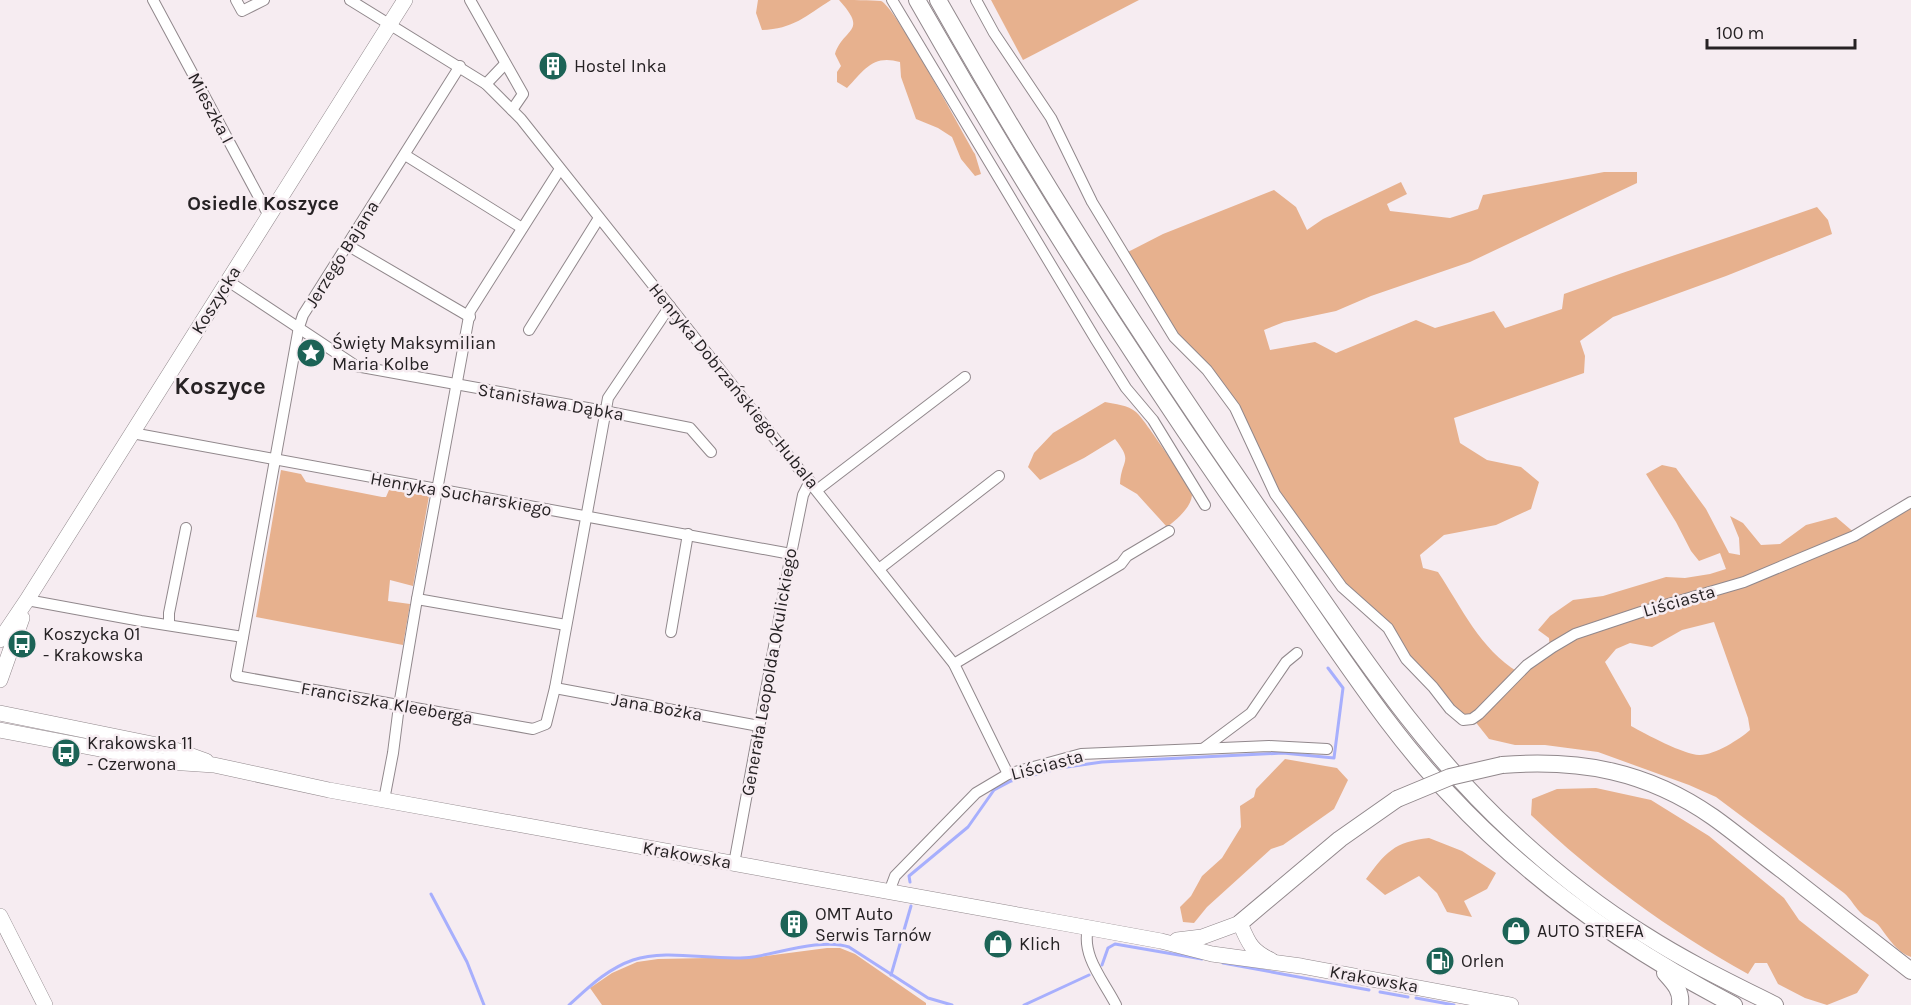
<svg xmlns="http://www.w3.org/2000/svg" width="1911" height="1005" viewBox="0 0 1911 1005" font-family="Karla,sans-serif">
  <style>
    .green { fill: #e7b18e; fill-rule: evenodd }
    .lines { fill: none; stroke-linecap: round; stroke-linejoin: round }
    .stream { stroke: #a7affd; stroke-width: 3 }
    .street-casing { stroke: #91888c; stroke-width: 12 }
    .secondary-casing { stroke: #91888c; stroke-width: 16 }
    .primary-casing { stroke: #91888c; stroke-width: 18 }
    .street { stroke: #fff; stroke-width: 10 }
    .secondary { stroke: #fff; stroke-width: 15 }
    .primary { stroke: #fff; stroke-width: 16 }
    .primary-bridge-casing { stroke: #91888c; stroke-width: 18; stroke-linecap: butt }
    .primary-bridge { stroke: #fff; stroke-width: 16 }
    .labels { text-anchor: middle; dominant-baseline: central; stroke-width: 5; stroke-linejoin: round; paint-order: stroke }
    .poi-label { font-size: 18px; fill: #262224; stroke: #f6ecf1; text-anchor: start }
    .street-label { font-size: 18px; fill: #262224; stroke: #f6ecf1 }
    .neighbourhood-label { font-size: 20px; font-weight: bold; fill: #262224; stroke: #f6ecf1 }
    .district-label { font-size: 24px; font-weight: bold; fill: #262224; stroke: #f6ecf1 }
  </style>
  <rect width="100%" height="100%" fill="#f6ecf1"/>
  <g class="green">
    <path d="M758,0H831C806,16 793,29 762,30L756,13Z"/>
    <path d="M839,0C849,0 872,0 881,1C895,6 962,132 975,154L981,174L975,176L961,159L952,137L938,128L916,119L901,77L900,62C873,54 864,70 847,88L837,82V72L841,66L835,54C844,27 869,33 839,0Z"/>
    <path d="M991,0H1139L1023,60Z"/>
    <path d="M1604,172H1637V183L1470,262L1371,296L1336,311L1284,322L1264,330L1270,350L1315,342L1336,353L1416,320L1435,328L1494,311L1505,328L1562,309L1564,294C1648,263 1733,236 1817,207L1828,220L1832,234L1726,276L1613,317L1580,341L1585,356L1584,373L1454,418L1460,443L1487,460L1521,467L1539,482L1531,509L1496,525L1444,535L1420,555L1423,568L1438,572C1462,608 1480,649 1518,672L1550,649L1549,638L1538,630L1550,616L1573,600L1603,596L1666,577L1685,578L1710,574L1726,569L1720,553L1699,561L1691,551L1676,522L1646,474L1662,465L1676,468L1706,509L1729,553L1740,555L1739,538L1730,516L1743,523L1761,545L1780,544L1806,525L1836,517L1857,535L1911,504V957C1898,953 1888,938 1880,927C1875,920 1865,918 1860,912C1854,906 1851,899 1844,893L1716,797L1689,785L1598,752L1545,745H1515L1489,739L1474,720L1464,724L1390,631L1344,587L1293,518L1242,420L1193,357L1124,254L1163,234L1274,190L1296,207L1307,230L1323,219L1401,182L1407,194L1387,204L1390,211L1450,218L1478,209L1483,195ZM1714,622L1748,718L1750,730C1740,739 1715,755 1700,755C1687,756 1645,734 1631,726V708L1605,662L1616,649L1630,643L1652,647L1682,630Z"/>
    <path d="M1105,402C1115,404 1128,405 1136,412C1143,417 1192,490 1192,495C1191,508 1176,520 1167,527L1137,494L1120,484C1121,459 1134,463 1115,439L1084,458L1040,480L1028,467L1034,453L1053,433Z"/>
    <path d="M281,470L301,474L306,482L382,497H386L389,490L429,496L413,586L390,580L388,601L410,604L403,645L256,617Z"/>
    <path d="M1285,759L1337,768L1348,780L1334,809L1283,845L1271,849L1207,907L1194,923L1183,922L1180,907L1191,896L1202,876L1222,858L1241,827L1240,806L1254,797L1256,789Z"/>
    <path d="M1596,788L1651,800L1709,836L1784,898L1799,920L1869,975L1857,993L1827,1005L1805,998L1778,984L1767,963H1755L1748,974C1670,931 1595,876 1531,815L1532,799L1557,789Z"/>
    <path d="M1429,838L1462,851L1496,873L1487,889L1464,901L1472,917L1447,912L1437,893L1419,876L1385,895L1366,879C1386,852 1394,842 1429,838Z"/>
    <path d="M827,948H840L855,954L926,1003V1005H602L590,988L612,973L637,962L658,959L759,957Z"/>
  </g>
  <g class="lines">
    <g class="stream">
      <path d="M910,882L909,876L968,827L994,790L1011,781L1060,768L1102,762L1283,753L1334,758L1343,688L1328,668"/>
      <path d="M431,894L467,962L484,1005"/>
      <path d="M1223,963L1369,990"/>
      <path d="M1102,965L1108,948L1115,944L1202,959"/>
      <path d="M891,975L911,906"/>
      <path d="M1380,992L1408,997"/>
      <path d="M1416,998L1454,1005"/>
      <path d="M569,1005C589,987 607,969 633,960C668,948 716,962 753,957C779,953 824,938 849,947L928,998L952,1005"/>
      <path d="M1024,1005L1089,975"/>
    </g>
    <g class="street-casing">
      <g id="street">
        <path d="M153,0L269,216"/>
        <path d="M236,0L242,11L264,0"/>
        <path d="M350,0L486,84L521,119L954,664L1008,774"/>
        <path d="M470,0L523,94L512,110"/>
        <path d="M892,0L1096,340L1126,388L1153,420L1205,505"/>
        <path d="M976,0L994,33L1051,118L1092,202L1174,337L1207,370L1235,408L1275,494L1342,587L1388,628L1406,659L1433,687L1450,709L1463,720L1472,719L1479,714L1527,665L1553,647L1575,634L1641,612L1744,582L1854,536L1911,502"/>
        <path d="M460,66L303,315L299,327L236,676L533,729L546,724L555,688L608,398L670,306"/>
        <path d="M486,84L505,64"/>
        <path d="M405,155L522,228"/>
        <path d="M347,245L470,317"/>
        <path d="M228,281L356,366L604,411L690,428L711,452"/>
        <path d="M529,330L599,218"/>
        <path d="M132,433L791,554"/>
        <path d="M817,490L965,377"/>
        <path d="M879,569L999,476"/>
        <path d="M417,599L566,625"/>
        <path d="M27,600L141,621L243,637"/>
        <path d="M169,625V613L186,528"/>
        <path d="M671,632L688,534"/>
        <path d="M954,664L1121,564L1127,556L1169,531"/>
        <path d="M555,688L759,726"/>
        <path d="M1204,748L1251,713L1286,662L1297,653"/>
        <path d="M384,800L393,753L399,706L417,599L470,311L560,169"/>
        <path d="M734,864L791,554L803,495L810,481"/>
        <path d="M889,892L895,876L976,793L1008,774L1081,754L1269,746L1327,749"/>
        <path d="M1088,928C1081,956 1104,981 1116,1005"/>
      </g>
    </g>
    <g class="secondary-casing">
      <g id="secondary">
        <path d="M0,640L27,600L405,0"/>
        <path d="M0,680L22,618"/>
        <path d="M0,713L167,747L206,761"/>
        <path d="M0,730L169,762L214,765L329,790L1046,920L1161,941L1212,954L1301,966L1511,1005"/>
        <path d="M0,916L45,1005"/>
        <path d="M1240,923C1248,942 1251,951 1271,960"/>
        <path d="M1177,940L1202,937L1240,923"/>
      </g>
    </g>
    <g class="primary-casing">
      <g id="primary">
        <path d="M917,0C1013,169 1116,332 1226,491C1259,538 1292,585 1324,632C1363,688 1402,745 1449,794C1531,882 1628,950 1734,1005"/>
        <path d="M938,0C1044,188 1161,369 1285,546C1356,647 1422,750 1513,833C1554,871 1598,906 1645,935C1687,962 1731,983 1775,1005"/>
        <path d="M1502,765C1581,759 1647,771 1713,817C1737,834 1759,853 1782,870C1825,904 1868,937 1911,971"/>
        <path d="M1240,923L1340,839L1397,799"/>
        <path d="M1665,973C1674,983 1682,991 1680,1005"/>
      </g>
    </g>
    <use href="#street" class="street"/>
    <use href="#secondary" class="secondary"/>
    <use href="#primary" class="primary"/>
    <g class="primary-bridge-casing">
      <path id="primary-bridge" d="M1397,799L1450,777L1502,765"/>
    </g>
    <use href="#primary-bridge" class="primary-bridge"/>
  </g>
  <defs>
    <g id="building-disc" transform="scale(1.5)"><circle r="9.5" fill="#1c6356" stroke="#f6ecf1"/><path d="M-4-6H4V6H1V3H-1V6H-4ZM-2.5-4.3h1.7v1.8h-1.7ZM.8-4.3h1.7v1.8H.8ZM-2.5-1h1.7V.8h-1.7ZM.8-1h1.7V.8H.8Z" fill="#fff"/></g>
    <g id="sight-disc" transform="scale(1.5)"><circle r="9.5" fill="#1c6356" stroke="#f6ecf1"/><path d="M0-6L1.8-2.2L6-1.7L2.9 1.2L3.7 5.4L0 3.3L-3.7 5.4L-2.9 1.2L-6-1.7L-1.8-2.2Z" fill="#fff"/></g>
    <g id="bus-disc" transform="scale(1.5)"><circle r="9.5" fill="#1c6356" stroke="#f6ecf1"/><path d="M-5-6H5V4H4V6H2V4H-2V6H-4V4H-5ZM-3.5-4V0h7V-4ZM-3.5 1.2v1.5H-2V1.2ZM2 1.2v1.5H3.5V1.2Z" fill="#fff"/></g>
    <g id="shop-disc" transform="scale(1.5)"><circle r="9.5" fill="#1c6356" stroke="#f6ecf1"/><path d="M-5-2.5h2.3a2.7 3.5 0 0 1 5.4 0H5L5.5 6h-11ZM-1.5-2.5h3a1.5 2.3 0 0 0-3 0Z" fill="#fff"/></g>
    <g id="fuel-disc" transform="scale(1.5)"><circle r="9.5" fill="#1c6356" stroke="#f6ecf1"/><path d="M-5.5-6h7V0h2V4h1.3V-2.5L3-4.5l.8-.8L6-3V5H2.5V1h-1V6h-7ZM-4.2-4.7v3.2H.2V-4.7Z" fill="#fff"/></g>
  </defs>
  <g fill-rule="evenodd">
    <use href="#building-disc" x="553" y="66"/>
    <use href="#sight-disc" x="311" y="353"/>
    <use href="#bus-disc" x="22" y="644"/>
    <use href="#bus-disc" x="66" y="753"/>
    <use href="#building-disc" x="794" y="924"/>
    <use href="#shop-disc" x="1516" y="931"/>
    <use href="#shop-disc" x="998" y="944"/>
    <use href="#fuel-disc" x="1440" y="961"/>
  </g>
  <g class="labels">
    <g class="poi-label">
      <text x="574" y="66">Hostel Inka</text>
      <text x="332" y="343">Święty Maksymilian<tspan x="332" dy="21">Maria Kolbe</tspan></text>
      <text x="43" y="634">Koszycka 01<tspan x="43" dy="21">- Krakowska</tspan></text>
      <text x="87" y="743">Krakowska 11<tspan x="87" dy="21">- Czerwona</tspan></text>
      <text x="815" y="914">OMT Auto<tspan x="815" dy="21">Serwis Tarnów</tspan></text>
      <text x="1537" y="931">AUTO STREFA</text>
      <text x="1019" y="944">Klich</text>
      <text x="1461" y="961">Orlen</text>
    </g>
    <g class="street-label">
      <text transform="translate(211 108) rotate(62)">Mieszka I</text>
      <text transform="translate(342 254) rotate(-58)">Jerzego Bajana</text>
      <text transform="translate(216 300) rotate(-58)">Koszycka</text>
      <text transform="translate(734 386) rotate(51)">Henryka Dobrzańskiego-Hubala</text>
      <text transform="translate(551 402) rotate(10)">Stanisława Dąbka</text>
      <text transform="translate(461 494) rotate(10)">Henryka Sucharskiego</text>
      <text transform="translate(1679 601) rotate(-16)">Liściasta</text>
      <text transform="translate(769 672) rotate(-80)">Generała Leopolda Okulickiego</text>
      <text transform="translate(387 703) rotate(10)">Franciszka Kleeberga</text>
      <text transform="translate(657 707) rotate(10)">Jana Bożka</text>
      <text transform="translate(1047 765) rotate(-15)">Liściasta</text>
      <text transform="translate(687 855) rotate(10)">Krakowska</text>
      <text transform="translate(1374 979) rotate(10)">Krakowska</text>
    </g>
    <g class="neighbourhood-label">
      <text x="263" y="203">Osiedle Koszyce</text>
    </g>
    <g class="district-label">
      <text x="220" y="386">Koszyce</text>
    </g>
  </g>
  <path d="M1707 39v9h148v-9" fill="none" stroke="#262224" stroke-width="3"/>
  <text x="1716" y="39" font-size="18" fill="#262224" stroke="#f6ecf1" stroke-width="4.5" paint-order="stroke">100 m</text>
</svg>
